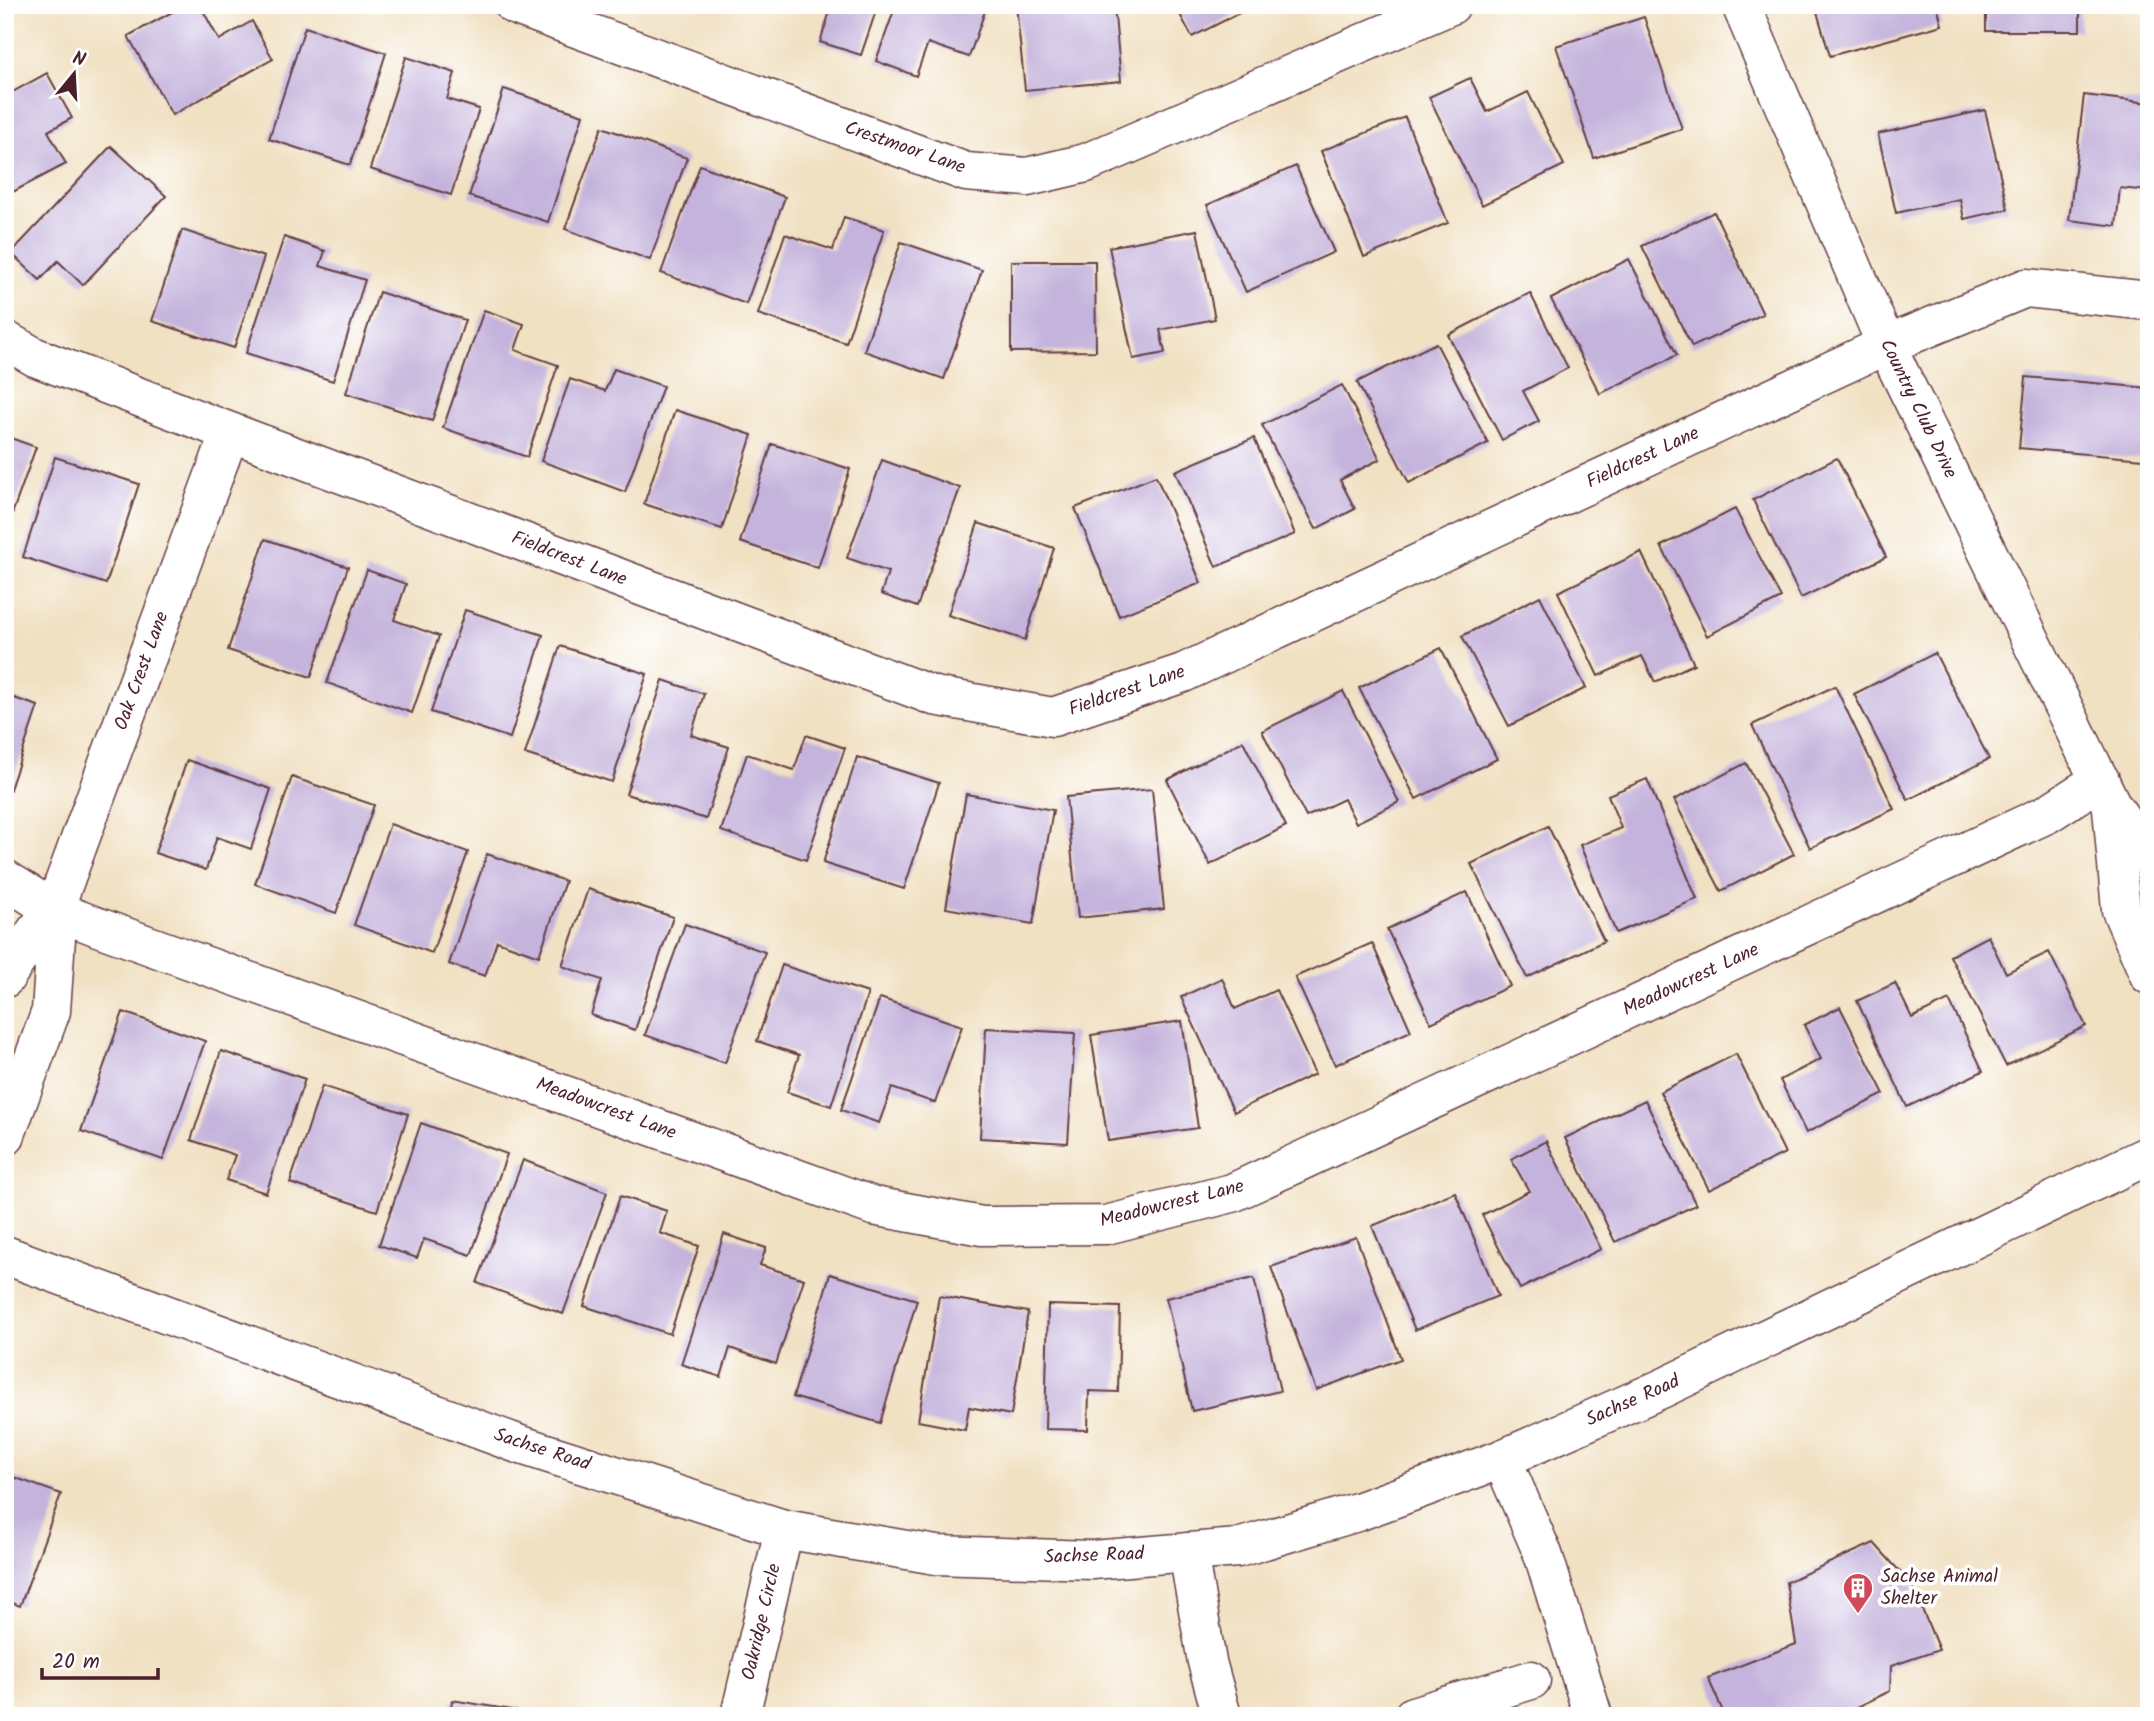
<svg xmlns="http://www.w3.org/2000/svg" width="2154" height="1721" viewBox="0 0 2154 1721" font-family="Kalam,sans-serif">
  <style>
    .building { fill: #c4b3dc }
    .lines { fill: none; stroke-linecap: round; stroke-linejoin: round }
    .minor-casing { stroke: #633c42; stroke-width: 41 }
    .major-casing { stroke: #633c42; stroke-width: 41 }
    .minor { stroke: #fff; stroke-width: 38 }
    .major { stroke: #fff; stroke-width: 38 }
    .labels { text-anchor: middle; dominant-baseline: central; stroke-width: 7; stroke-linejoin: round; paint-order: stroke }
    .street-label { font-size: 19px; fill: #4a1f2b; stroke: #fff }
    .poi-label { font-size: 19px; fill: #4a1f2b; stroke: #fff; text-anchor: start }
  </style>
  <rect width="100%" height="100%" fill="#fff"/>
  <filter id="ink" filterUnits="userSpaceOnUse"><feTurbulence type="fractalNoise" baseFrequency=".0143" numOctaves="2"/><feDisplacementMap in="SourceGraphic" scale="14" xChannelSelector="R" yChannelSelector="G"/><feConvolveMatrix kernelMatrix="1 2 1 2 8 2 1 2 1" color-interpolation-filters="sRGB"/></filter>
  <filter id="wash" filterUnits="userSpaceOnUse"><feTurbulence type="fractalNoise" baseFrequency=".00686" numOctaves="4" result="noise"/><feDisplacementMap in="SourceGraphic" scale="28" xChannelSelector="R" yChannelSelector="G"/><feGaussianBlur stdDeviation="1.57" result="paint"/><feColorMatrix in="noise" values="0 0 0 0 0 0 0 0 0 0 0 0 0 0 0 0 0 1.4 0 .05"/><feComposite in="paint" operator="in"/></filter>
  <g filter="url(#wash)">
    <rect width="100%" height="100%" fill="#f1e1c3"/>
    <g id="blocks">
      <g class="building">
        <path d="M185,5H200L219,40L252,21L273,59L172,115L128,36Z"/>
        <path d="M747,5H765L763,11Z"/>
        <path d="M832,5H878L861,55L820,42Z"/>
        <path d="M896,5H987L969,57L928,43L916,76L876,61Z"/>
        <path d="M1016,5H1114L1121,81L1025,90Z"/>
        <path d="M1175,5H1255L1192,37Z"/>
        <path d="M1815,5H1937L1942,25L1830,56Z"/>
        <rect x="1986" y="5" width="94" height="26"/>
        <path d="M2147,14H2149V32L2145,31Z"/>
        <path d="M1644,17L1682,129L1594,158L1556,46Z"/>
        <path d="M305,27L386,53L350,165L269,139Z"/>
        <path d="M406,57L455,73L447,99L479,109L451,195L370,169Z"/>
        <path d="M47,73L72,118L48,131L66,164L5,196V96Z"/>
        <path d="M1470,78L1487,112L1528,92L1564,165L1482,205L1429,97Z"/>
        <path d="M504,89L583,115L548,222L469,196Z"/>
        <path d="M2084,95L2149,103V191L2120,188L2116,226L2069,220Z"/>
        <path d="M1985,110L2008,209L1964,219L1960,199L1896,213L1878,134Z"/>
        <path d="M1405,117L1448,223L1364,257L1321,151Z"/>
        <path d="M602,127L687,158L650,260L565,229Z"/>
        <path d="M111,146L166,196L83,285L58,261L40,280L11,253Z"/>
        <path d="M700,165L785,197L746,304L661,273Z"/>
        <path d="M1296,166L1334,252L1246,292L1207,205Z"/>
        <path d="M1714,212L1763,314L1692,347L1642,246Z"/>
        <path d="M844,217L884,230L846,343L758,314L785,234L833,250Z"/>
        <path d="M182,230L264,257L234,348L152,321Z"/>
        <path d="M1197,230L1215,319L1160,330L1165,353L1133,359L1109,247Z"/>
        <path d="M284,237L325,251L320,266L365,280L333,381L246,353Z"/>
        <path d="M901,242L982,270L944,379L864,351Z"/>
        <path d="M1629,259L1677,355L1600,394L1551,299Z"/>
        <path d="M1011,261H1095L1096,351L1011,352Z"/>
        <path d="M379,292L465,320L432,421L346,393Z"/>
        <path d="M1530,293L1568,368L1523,391L1539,421L1502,440L1448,335Z"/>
        <path d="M484,310L524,324L515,350L558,365L527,457L443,428Z"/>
        <path d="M1436,343L1488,443L1409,483L1357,382Z"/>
        <path d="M614,369L663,386L625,492L541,461L570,379L605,391Z"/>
        <path d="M2026,377L2149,388L2143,459L2019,448Z"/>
        <path d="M1342,385L1380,459L1340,480L1355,509L1316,529L1262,425Z"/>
        <path d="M675,410L752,435L722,529L644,504Z"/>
        <path d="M5,436L36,447L6,531H5Z"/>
        <path d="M1254,438L1295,534L1216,567L1175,471Z"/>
        <path d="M772,444L850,469L818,568L740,542Z"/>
        <path d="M55,457L139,484L106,584L23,557Z"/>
        <path d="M1837,458L1886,557L1801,598L1753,500Z"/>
        <path d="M882,460L960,488L917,607L881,594L888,572L847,558Z"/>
        <path d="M1156,476L1201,583L1119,616L1075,508Z"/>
        <path d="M1735,509L1781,598L1707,636L1661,546Z"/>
        <path d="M978,523L1054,548L1025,640L948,615Z"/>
        <path d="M265,539L348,567L311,677L228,650Z"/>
        <path d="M1641,552L1694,664L1655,682L1642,656L1598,676L1558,592Z"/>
        <path d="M367,570L406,584L394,620L439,636L412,713L327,683Z"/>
        <path d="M2147,581H2149V645L2142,644Z"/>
        <path d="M1540,596L1586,688L1509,726L1462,636Z"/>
        <path d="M465,610L543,635L510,738L431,712Z"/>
        <path d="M560,646L647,674L612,782L525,754Z"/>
        <path d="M1441,648L1497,759L1416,799L1359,688Z"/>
        <path d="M1935,653L1989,759L1908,800L1854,694Z"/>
        <path d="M663,680L704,694L691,735L729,747L706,819L626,794Z"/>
        <path d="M1835,686L1894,809L1810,848L1752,725Z"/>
        <path d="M1343,691L1399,802L1356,823L1344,799L1306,817L1262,731Z"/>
        <path d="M5,695L38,706L9,792L5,790Z"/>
        <path d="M806,735L845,748L806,860L721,831L747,754L794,770Z"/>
        <path d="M1243,741L1286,826L1210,865L1167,780Z"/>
        <path d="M857,757L939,783L904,889L823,863Z"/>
        <path d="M187,760L271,789L251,849L217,837L206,870L155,853Z"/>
        <path d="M1746,763L1794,854L1721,891L1674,800Z"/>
        <path d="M292,777L374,805L336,913L255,884Z"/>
        <path d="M1647,779L1697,899L1616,933L1580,845L1621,828L1608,795Z"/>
        <path d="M1152,789L1164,909L1078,918L1066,797Z"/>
        <path d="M966,794L1053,810L1033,924L946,908Z"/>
        <path d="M390,824L468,852L432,953L354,925Z"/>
        <path d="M1548,826L1604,941L1527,978L1471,864Z"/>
        <path d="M487,854L565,881L539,956L497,941L485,976L449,964Z"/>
        <path d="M588,889L673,917L635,1030L591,1015L602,980L562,966Z"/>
        <path d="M1467,892L1510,986L1431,1023L1387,929Z"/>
        <path d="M685,924L765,952L725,1063L645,1035Z"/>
        <path d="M1988,936L2006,973L2049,952L2086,1026L2006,1066L1950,956Z"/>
        <path d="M1372,943L1411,1031L1335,1065L1295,977Z"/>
        <path d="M782,965L868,993L831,1106L787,1092L799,1055L757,1041Z"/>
        <path d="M1222,978L1235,1009L1276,990L1315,1074L1234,1112L1181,997Z"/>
        <path d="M1895,983L1912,1018L1949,1000L1983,1071L1907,1107L1857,1001Z"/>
        <path d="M880,998L962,1026L935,1103L892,1088L879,1123L841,1110Z"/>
        <path d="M1840,1007L1884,1094L1806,1133L1780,1080L1821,1059L1804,1025Z"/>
        <path d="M123,1012L205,1041L163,1160L81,1131Z"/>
        <path d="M1182,1021L1198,1128L1108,1141L1091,1035Z"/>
        <path d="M986,1028L1075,1033L1068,1143L980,1138Z"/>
        <path d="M221,1051L305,1079L266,1193L226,1180L235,1155L191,1140Z"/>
        <path d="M1736,1054L1785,1153L1709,1190L1660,1092Z"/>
        <path d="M322,1086L408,1114L377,1211L290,1183Z"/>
        <path d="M1645,1100L1696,1205L1615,1242L1565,1138Z"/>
        <path d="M421,1123L507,1154L471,1255L424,1239L417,1258L379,1245Z"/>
        <path d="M1546,1141L1601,1249L1520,1289L1482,1215L1529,1191L1511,1159Z"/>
        <path d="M523,1160L607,1192L563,1314L477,1283Z"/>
        <path d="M1455,1192L1498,1296L1415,1330L1372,1226Z"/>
        <path d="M620,1196L667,1211L660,1233L699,1246L670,1334L584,1306Z"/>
        <path d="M724,1234L766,1248L760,1265L804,1279L776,1364L730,1348L721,1377L681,1364Z"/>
        <path d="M1356,1237L1401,1359L1316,1390L1271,1267Z"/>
        <path d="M830,1274L917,1300L880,1423L793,1397Z"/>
        <path d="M1254,1278L1280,1391L1192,1411L1166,1298Z"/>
        <path d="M939,1296L1028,1312L1011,1415L969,1407L965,1430L918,1421Z"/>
        <path d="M1048,1305L1120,1307L1118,1392L1089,1391L1088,1430L1045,1429Z"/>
        <path d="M5,1474L61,1494L20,1606L5,1600Z"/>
        <path d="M1874,1543L1912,1585L1939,1650L1891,1666L1890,1691L1839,1716H1725L1708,1678L1796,1644L1786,1582Z"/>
        <path d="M452,1700L518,1711V1716H450Z"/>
      </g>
    </g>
  </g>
  <g filter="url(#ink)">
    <use href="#blocks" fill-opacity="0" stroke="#633c42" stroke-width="2"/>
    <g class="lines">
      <g class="minor-casing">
        <g id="minor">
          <path d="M514,5L966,172L1027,177L1086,163L1451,5"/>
          <path d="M1741,5L1886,345L2112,806L2149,858"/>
          <path d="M5,340L35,357L230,432L934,696L1053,717L1183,673L1886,345L2026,288L2149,301"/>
          <path d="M2112,808L2121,910L2149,975"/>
          <path d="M5,879L54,910L98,927L873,1206L982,1226L1106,1225L1232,1193L2047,814L2100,780"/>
          <path d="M5,978L36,931L54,910L230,432"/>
          <path d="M5,1137L51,1011L56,938L54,910"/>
          <path d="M1502,1459L1543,1554L1593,1716"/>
          <path d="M1188,1552L1207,1662L1222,1716"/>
          <path d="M740,1716L784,1529"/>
          <path d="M1413,1716L1531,1680"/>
        </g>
      </g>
      <g class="major-casing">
        <path id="major" d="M5,1255L518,1444L784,1529L936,1555L1092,1560L1238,1548L1357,1512L1502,1459L1661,1389L2149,1155"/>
      </g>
      <use href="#minor" class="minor"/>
      <use href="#major" class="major"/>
    </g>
  </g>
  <defs>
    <g id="building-pin" transform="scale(1.575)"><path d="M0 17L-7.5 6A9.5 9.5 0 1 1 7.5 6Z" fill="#d1495b" stroke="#fff"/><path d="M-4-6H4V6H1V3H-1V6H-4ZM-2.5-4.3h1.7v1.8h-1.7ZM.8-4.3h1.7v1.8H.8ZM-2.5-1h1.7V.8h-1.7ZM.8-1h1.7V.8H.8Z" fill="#fff"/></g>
  </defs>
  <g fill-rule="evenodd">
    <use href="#building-pin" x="1858" y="1588"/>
  </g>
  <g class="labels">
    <g class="street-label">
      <text transform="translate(905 148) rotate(19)">Crestmoor Lane</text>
      <text transform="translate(1918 409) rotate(64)">Country Club Drive</text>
      <text transform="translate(1643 458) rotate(-25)">Fieldcrest Lane</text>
      <text transform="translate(569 559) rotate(21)">Fieldcrest Lane</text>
      <text transform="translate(142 671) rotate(-70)">Oak Crest Lane</text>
      <text transform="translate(1127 691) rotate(-19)">Fieldcrest Lane</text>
      <text transform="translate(1691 980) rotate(-25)">Meadowcrest Lane</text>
      <text transform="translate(606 1109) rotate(20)">Meadowcrest Lane</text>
      <text transform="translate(1172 1204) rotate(-14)">Meadowcrest Lane</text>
      <text transform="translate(1633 1401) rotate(-24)">Sachse Road</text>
      <text transform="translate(542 1450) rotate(18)">Sachse Road</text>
      <text transform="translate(1094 1556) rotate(-2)">Sachse Road</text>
      <text transform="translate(762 1622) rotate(-77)">Oakridge Circle</text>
    </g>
    <g class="poi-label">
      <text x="1881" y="1577">Sachse Animal<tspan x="1881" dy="22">Shelter</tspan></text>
    </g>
  </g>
  <rect width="2154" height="1721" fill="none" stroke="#fff" stroke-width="28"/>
  <g transform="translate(74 74) rotate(18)" stroke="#ffffff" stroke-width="5" paint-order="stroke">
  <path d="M0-5L12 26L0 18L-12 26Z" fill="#4a1f2b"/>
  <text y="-10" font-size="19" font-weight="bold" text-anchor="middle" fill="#4a1f2b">N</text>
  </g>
  <path d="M42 1668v10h116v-10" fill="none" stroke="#4a1f2b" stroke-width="3.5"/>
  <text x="52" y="1668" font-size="21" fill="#4a1f2b" stroke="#ffffff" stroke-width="5" paint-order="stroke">20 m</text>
</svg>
